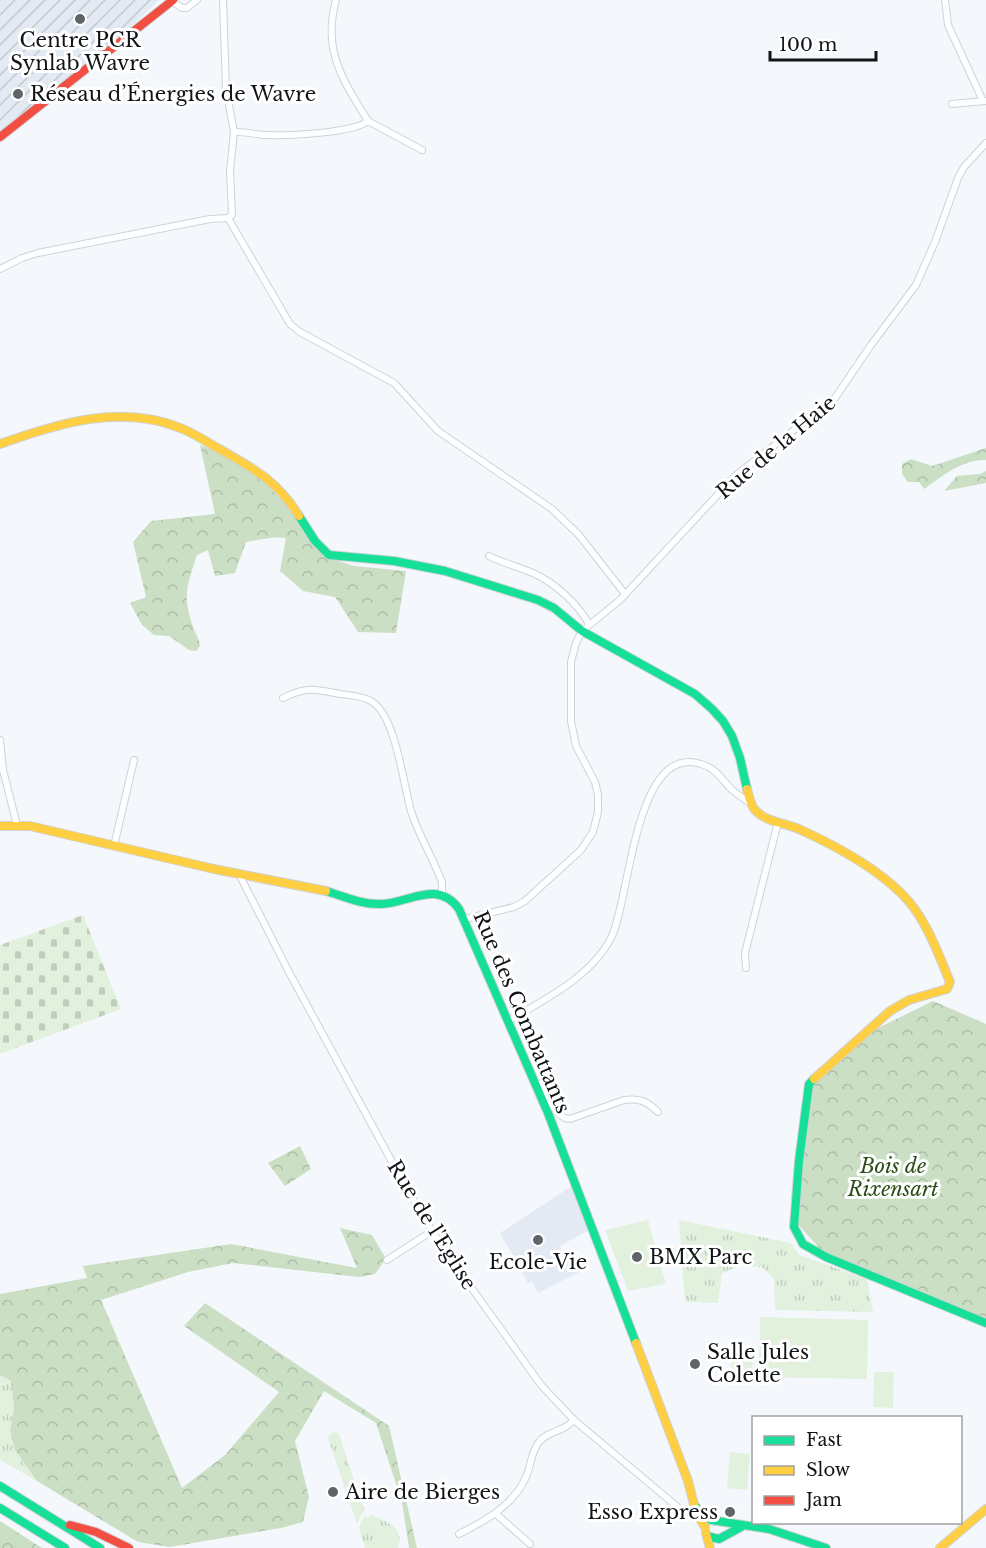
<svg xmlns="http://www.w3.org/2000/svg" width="986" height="1548" viewBox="0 0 986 1548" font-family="'Libre Baskerville',serif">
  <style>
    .built { fill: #e3eaf3 }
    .industrial { fill: url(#industrial-furrows) }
    .grass { fill: url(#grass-tufts) }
    .forest { fill: url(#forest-crowns) }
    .cemetery { fill: url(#cemetery-stones) }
    .garden { fill: #e2f1de }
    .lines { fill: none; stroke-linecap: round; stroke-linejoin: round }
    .street-casing { stroke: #cfd2d6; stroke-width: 8 }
    .fast-casing { stroke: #cfd2d6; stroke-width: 10 }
    .slow-casing { stroke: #cfd2d6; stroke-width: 10 }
    .jam-casing { stroke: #cfd2d6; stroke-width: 10 }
    .street { stroke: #fdfeff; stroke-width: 6 }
    .fast { stroke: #16e098; stroke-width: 8 }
    .slow { stroke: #ffcf43; stroke-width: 8 }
    .jam { stroke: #f24e42; stroke-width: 8 }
    .poi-dot { fill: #606467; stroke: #fff; stroke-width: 2 }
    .labels { text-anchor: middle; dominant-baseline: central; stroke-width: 6; stroke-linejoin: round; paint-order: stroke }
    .poi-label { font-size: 20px; fill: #111417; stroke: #fff; text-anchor: start }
    .street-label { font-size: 20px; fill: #111417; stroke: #fff }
    .park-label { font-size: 20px; font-style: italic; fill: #2d4c15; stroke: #fff }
  </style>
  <defs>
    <pattern id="industrial-furrows" width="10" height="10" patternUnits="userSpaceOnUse" patternTransform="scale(1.5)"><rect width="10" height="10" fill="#e3eaf3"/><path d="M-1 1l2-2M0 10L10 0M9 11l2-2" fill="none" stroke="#c2c8d0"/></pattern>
    <pattern id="grass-tufts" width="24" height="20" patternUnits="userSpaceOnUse" patternTransform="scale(1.5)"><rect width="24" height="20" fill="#e2f1de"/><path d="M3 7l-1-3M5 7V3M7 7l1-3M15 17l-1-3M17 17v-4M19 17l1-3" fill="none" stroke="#c1cebe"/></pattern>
    <pattern id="forest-crowns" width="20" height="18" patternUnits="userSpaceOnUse" patternTransform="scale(1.5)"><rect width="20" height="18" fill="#cadfc3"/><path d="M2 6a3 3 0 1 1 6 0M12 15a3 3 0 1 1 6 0" fill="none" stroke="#acbea7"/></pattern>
    <pattern id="cemetery-stones" width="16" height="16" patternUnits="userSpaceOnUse" patternTransform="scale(1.5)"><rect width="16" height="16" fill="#e2f1de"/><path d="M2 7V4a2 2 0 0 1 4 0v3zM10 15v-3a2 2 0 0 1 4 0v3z" fill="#c1cebe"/></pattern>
  </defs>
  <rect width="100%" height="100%" fill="#f4f8fc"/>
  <path class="built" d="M572,1186L589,1230L560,1246L568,1262L577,1257L581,1271L538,1293L532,1281L528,1283L500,1233Z"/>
  <path class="industrial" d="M0,0H159L132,26L0,131Z"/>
  <g class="grass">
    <path d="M679,1220L791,1243L799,1255L867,1279L873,1312L775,1310L774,1279L762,1267L740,1265L722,1274L718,1303L685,1302Z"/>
    <path d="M0,1375L11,1381L14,1408L10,1431L15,1450L37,1481L0,1460Z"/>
    <path d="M335,1432L339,1434L364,1510L357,1524L328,1438L330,1434Z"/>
    <path d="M370,1514C386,1522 405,1526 398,1548H365L359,1528L364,1516L368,1518Z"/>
  </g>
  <g class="forest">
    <path d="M200,445L239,460L266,477L329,558L354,566L406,571L396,633L358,632L335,597L303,591L280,571L286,538C272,536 261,540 246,542L235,573L215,576L208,550L197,555C188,583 182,594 192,624C194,632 199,637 200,646L196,651L189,650L169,636L154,635L142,625L130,603L146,597L133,542L151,521L215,514Z"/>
    <path d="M986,448V460C963,459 942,476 924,489L919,482H908L902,474V464L911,459L932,466Z"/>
    <path d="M986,471V483L944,491L957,476L980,474Z"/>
    <path d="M933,1001L986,1024V1319L821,1250L795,1221L810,1080L878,1028Z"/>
    <path d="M300,1146L311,1169L285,1186L268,1163Z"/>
    <path d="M340,1228L372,1235L386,1259L375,1274L359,1277L233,1263L188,1272L101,1300L182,1488L225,1455L279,1392L184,1326L205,1303L389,1426L417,1548H409L402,1502L376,1423L324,1391L295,1441L309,1497L303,1522L281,1528L170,1547L138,1542L37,1481L15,1450L10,1431L14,1408L11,1381L0,1375V1294L87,1278L83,1266L231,1244L357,1268Z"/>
    <path d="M0,1521L42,1548H0Z"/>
  </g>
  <path class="cemetery" d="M83,915L121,1009L0,1054V945Z"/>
  <g class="garden">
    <path d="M648,1220L666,1284L628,1291L605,1230Z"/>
    <path d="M760,1317L868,1320L867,1379L759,1377Z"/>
    <path d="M732,1347L753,1348L752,1384H731Z"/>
    <path d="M874,1372H894L893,1408L873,1407Z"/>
    <path d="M730,1452L750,1454L747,1490L727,1488Z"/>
  </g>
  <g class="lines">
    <g class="street-casing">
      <g id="street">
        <path d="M223,0L226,89L234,132L230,171L232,215L228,218"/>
        <path d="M336,0C322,51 343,80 368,121"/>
        <path d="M945,0L948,25L983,101"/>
        <path d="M172,1L182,8H187L197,0"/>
        <path d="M952,104L985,101"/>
        <path d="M234,132C245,131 256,135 267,135C287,136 354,133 368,121L422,150"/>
        <path d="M228,218L290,324L300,332L394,383L438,431L552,509L579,535L625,594"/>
        <path d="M0,269L22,258L38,253L210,219L228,218"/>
        <path d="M489,556C503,563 519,567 533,573C555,583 577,603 589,624"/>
        <path d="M283,698C306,686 316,689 340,694C350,695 362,696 371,701C396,715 403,784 411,811C419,836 433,858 442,882V894"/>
        <path d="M0,740L3,770L17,825"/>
        <path d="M114,846L134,760"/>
        <path d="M239,874L290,974L404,1184L440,1244L541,1385L574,1420L680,1509L697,1518"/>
        <path d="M465,919L514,907L525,901L581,850L593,832L598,812V795L595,782L576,746L571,721V662L576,643L582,631L620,600L735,476L835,398L871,345L916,285L935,242L958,178L964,167L986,143"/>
        <path d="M746,968L745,953L778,822"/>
        <path d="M508,1021C544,1000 591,977 611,938C630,902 634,742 701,764C716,768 722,780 732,790C738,795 745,799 751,804"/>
        <path d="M535,1084H541C549,1096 554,1118 570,1119L624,1100C639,1098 647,1101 658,1112"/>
        <path d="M387,1260L432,1231"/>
        <path d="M496,1514L530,1544"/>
        <path d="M459,1534C485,1521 514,1505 526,1477C531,1466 531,1452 539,1442C550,1429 561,1434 574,1420"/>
      </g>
    </g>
    <g class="fast-casing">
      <g id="fast">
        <path d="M299,516L315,541L329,555L394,561L445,571L538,600L554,608L582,631L695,694L712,709L723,721L732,736L740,758L747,789"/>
        <path d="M326,891C343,896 362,905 381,904C410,903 437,879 459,909L548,1113L636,1343"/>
        <path d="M814,1079L809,1084L799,1161L794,1227L803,1244L826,1257L986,1323"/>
        <path d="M0,1486L100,1548"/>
        <path d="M696,1507L700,1513L711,1520L769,1529L826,1548"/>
        <path d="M0,1508L65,1548"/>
        <path d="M707,1536L719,1539L741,1527"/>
      </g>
    </g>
    <g class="slow-casing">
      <g id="slow">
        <path d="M0,444C59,423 122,403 183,429C197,435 210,444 223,451C256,470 278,482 299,516"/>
        <path d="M747,789C749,796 750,804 755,810C767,823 787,823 801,830C836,846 875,867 902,894C926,918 937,951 950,982L947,989L909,1000L890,1011L814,1079"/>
        <path d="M0,826H30L214,869L326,891"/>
        <path d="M636,1343L688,1481L696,1512L705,1527"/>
        <path d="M706,1533L710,1548"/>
        <path d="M940,1548L986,1509"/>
      </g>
    </g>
    <g class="jam-casing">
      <g id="jam">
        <path d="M0,137L173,0"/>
        <path d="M70,1525L96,1532L129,1548"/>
      </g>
    </g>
    <use href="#street" class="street"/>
    <use href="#fast" class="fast"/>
    <use href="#slow" class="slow"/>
    <use href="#jam" class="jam"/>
  </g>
  <g class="poi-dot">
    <circle cx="80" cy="19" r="6"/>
    <circle cx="18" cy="94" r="6"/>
    <circle cx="538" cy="1240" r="6"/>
    <circle cx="637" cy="1257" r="6"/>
    <circle cx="695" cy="1364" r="6"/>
    <circle cx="333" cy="1492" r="6"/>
    <circle cx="730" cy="1512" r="6"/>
  </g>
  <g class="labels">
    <g class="poi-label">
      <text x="80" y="40" text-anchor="middle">Centre PCR<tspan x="80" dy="23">Synlab Wavre</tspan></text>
      <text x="30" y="94">Réseau d’Énergies de Wavre</text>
      <text x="649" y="1257">BMX Parc</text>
      <text x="538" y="1262" text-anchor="middle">Ecole-Vie</text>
      <text x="707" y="1352">Salle Jules<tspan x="707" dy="23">Colette</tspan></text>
      <text x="345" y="1492">Aire de Bierges</text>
      <text x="718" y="1512" text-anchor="end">Esso Express</text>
    </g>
    <g class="street-label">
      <text transform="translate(776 447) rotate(-40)">Rue de la Haie</text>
      <text transform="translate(522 1012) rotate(67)">Rue des Combattants</text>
      <text transform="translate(432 1225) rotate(58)">Rue de l'Eglise</text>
    </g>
    <g class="park-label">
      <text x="893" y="1166">Bois de<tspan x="893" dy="23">Rixensart</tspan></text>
    </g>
  </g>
  <rect x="752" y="1416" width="210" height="108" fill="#ffffff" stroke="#a0a1a2" stroke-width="1.5"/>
  <rect x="764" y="1436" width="30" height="9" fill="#16e098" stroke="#a0a1a2" stroke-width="1.5"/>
  <text x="806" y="1446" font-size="18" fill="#111417">Fast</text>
  <rect x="764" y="1466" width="30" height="9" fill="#ffcf43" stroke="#a0a1a2" stroke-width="1.5"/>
  <text x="806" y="1476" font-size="18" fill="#111417">Slow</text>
  <rect x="764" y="1496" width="30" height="9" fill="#f24e42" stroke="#a0a1a2" stroke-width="1.5"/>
  <text x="806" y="1506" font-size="18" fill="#111417">Jam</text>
  <path d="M770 51v9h106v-9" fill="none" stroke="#111417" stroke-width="3"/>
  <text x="779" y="51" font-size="18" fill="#111417" stroke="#ffffff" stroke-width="4.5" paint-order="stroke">100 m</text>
</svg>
